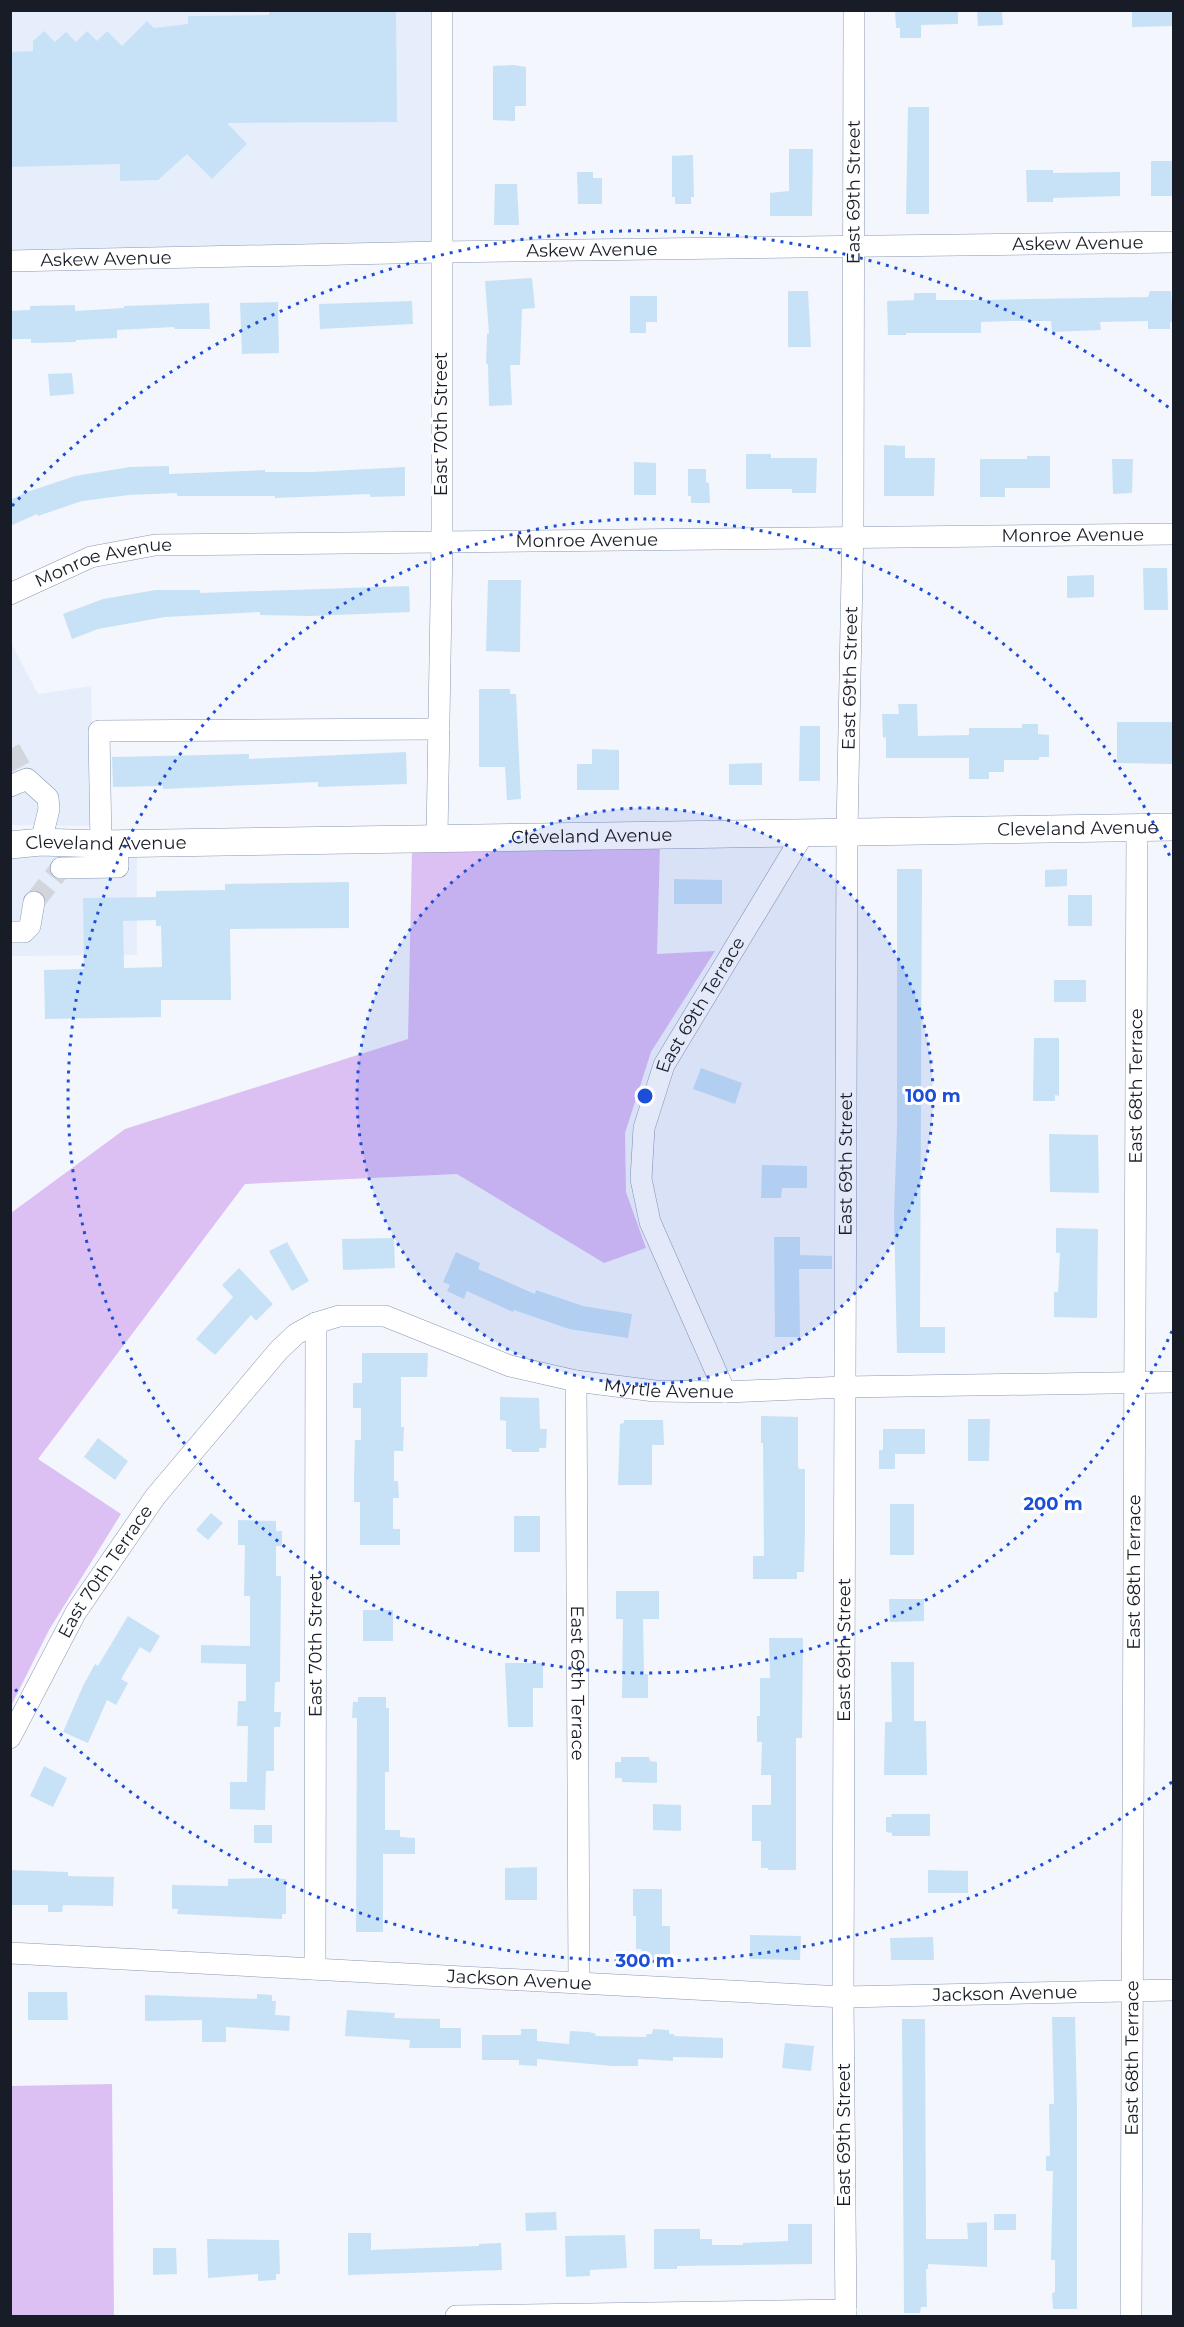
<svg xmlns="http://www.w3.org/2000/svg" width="1184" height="2327" viewBox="0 0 1184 2327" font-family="Montserrat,sans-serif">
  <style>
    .built { fill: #e6eefc }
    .green { fill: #dcc0f4 }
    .building { fill: #c7e2f6; fill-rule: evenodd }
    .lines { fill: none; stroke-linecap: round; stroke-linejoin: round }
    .minor-tunnel { stroke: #d2d5dc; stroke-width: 21; stroke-dasharray: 21 10; stroke-linecap: butt }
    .minor-casing { stroke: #8a98b2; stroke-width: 22 }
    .major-casing { stroke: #8a98b2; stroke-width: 28 }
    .minor { stroke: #fff; stroke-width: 21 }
    .major { stroke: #fff; stroke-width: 27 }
    .ring { fill: none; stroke: #1d4ed8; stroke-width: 3; stroke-dasharray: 3 6 }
    .labels { text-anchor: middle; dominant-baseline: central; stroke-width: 6; stroke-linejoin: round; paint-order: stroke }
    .street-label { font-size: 18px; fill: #171c26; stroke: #fff }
    .centre { fill: #1d4ed8; stroke: #fff; stroke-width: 3 }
    .ring-label { font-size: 18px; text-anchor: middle; font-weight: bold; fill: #1d4ed8; stroke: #fff; stroke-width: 6; stroke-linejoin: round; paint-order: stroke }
  </style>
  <rect width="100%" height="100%" fill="#f3f6fc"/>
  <g class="built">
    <path d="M10,11H437L436,247L11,251Z"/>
    <path d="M10,641L38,694L91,686L94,826L11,825Z"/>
    <path d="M137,851V955L11,956L10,854Z"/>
  </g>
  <g class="green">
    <path d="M660,845L657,954L715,951L651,1052L625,1133L626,1192L646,1248L604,1263L457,1174L245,1184L38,1459L121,1514L49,1630L11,1706V1213L125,1129L408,1039L412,851Z"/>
    <path d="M112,2084L114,2316H11V2086Z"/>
  </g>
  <g class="building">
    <path d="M269,10H396L397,122L227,123L247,144L212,179L187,154L158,180L120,181V164L10,167V52L33,51V41L44,31L55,42L66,32L76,42L87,31L97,41L107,31L122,46L147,21L154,28L188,24V16L269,15Z"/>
    <path d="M895,10H958V24L921,25V38H900V28H896Z"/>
    <path d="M977,10H1002L1003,25L978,26Z"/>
    <path d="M1132,10H1173V26L1132,27Z"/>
    <path d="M514,65L526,67V106H515V121L493,120V66Z"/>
    <path d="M908,107H929V214H906Z"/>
    <path d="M789,149H813L812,216H770V193L789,191Z"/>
    <path d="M693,155L694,197H691V204H675V197H672V156Z"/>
    <rect x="1151" y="161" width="22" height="35"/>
    <path d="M1026,170H1053V173L1120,172V196L1053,198V202H1027Z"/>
    <path d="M577,172H593V178H602V204H578Z"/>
    <path d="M495,184H517L519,225H494Z"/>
    <path d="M532,278L535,308L522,309L520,365H510L512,405L489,406L488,364H486L487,334H489L485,281Z"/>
    <path d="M788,291H808L811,347H788Z"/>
    <path d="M1150,291H1171L1173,322H1170V329H1148V321L1100,322L1101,330L1052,332L1051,321H1010L981,322V333H906V335H888L887,301L914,300V293H936V300H980L1148,297Z"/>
    <path d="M630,296H657V322H646V333H630Z"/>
    <path d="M412,301L413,324L320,329L319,304Z"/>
    <path d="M278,302L279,353L242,354L240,303Z"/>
    <path d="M209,303L210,329H175L174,327L117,330V338L76,340V342L31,343V339H10V311L30,310V306L75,305V311L124,308V306Z"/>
    <path d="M72,373L74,394L50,396L48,374Z"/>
    <path d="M884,445L905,446V458H935L934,496H884Z"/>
    <path d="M746,454H771V458H817L816,493H792V489H746Z"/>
    <path d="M1027,456H1050V488H1005V497H980V459H1027Z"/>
    <path d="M1112,459H1133L1132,493L1113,494Z"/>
    <path d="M634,462L656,463V495H634Z"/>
    <path d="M169,466V474L265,470V472H313L405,467V496L370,497V494L275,498V496H177V493L129,495L82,501L38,516L37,514L10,526V500L27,492L75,476L130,467Z"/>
    <path d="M688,469H706V482L709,483L710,503H691V496H688Z"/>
    <path d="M1143,568H1167L1168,610H1144Z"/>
    <path d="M1094,575V597L1067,598V576Z"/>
    <path d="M488,580H521L520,652L486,651Z"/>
    <path d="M409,586L410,612L311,616L260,615V612L165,617L98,629L72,639L63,614L103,599L156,590H200V593Z"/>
    <path d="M479,689H510V694H516L521,799L507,800L505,767H479Z"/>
    <path d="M898,704H917L918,736L969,735V728H1022V724H1038V734L1049,735V757H1039V760H1004V772H989V779H969V758H886V737L883,738L882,714H899Z"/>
    <path d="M1117,722H1173V764L1117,763Z"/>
    <path d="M800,726H820V781H799Z"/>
    <path d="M592,749L619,750V790H577V764H592Z"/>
    <path d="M406,752L407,784L318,787V782L163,789V786L113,787L112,757L249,754V759Z"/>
    <path d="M762,763V785H729V764Z"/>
    <path d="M897,869H922L920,1327H945V1353H897L894,1215L897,1127Z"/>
    <path d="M1067,869V886L1045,887V870Z"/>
    <path d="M674,879L722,880V904H674Z"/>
    <path d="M349,882V928L230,929L231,1000H161V1017L45,1019L44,970L84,969L83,898L156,897V891L225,890V884ZM156,920V926H161L162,967L124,968L123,921Z"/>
    <rect x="1068" y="895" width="24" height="31"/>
    <rect x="1054" y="980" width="32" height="22"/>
    <path d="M1034,1038H1059V1096L1055,1095V1101H1033Z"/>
    <path d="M701,1068L742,1083L735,1104L693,1089Z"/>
    <path d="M1049,1134L1098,1135L1099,1193L1050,1192Z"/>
    <path d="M762,1165L807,1166V1188H782L781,1198H761Z"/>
    <path d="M1056,1228L1098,1229L1097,1318L1054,1317V1292H1058L1060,1253H1056Z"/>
    <path d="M774,1237H800V1255L832,1256V1269H799L800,1337H775Z"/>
    <path d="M394,1238L395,1268L343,1270L342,1239Z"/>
    <path d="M287,1242L309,1281L292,1291L269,1251Z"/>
    <path d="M456,1252L480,1263L478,1269L535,1294L536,1290L583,1306L632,1314L628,1338L569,1329L514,1310L513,1312L467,1291L464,1299L447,1291L450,1285L443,1282Z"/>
    <path d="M239,1268L273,1304L256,1321L251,1315L215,1355L196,1339L233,1297L222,1285Z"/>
    <path d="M362,1353H428L427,1377H401V1427H404L403,1451H394V1481H398L399,1498H393V1529H400V1545H360V1502H354V1477L355,1440H361V1408H353V1383H362Z"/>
    <path d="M500,1397L539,1398L540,1429H547L546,1448H539V1452H512L511,1449H506V1421L500,1420Z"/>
    <path d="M761,1416L798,1417V1466L799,1469H805V1532L804,1572H797V1579H753V1556H764L763,1443H761Z"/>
    <path d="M968,1419H990L989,1461H968Z"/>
    <path d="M624,1420H663L664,1445H652V1485H618L620,1424L624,1423Z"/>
    <path d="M883,1429H925V1454H895V1469H879V1450H883Z"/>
    <path d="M98,1438L128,1461L115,1480L84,1457Z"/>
    <rect x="890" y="1504" width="24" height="51"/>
    <path d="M211,1513L223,1523L208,1540L196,1530Z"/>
    <rect x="514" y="1516" width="26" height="36"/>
    <path d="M238,1520L276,1521V1531H282V1546H276V1576H281L280,1682H275L274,1712H281L280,1727H274V1771H266L265,1810L230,1809V1782H247L248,1726H237L238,1701H246V1664L201,1663V1645L250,1646V1596H244L245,1545H238Z"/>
    <path d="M616,1591H659V1619H643L644,1674H648V1698H622L623,1619H616Z"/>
    <path d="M889,1599H924V1621L890,1622Z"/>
    <rect x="363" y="1610" width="30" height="31"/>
    <path d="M128,1616L160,1636L150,1653L140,1647L121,1679L128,1683L116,1705L107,1700L88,1743L63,1732L83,1686L95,1664L98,1666Z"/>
    <path d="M769,1638H803L802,1738H796V1870H768V1868H761V1841H752V1805H771V1775H761L762,1742H757V1716H760V1678H770Z"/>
    <path d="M891,1662H914V1721H926L927,1775H884L885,1722H892Z"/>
    <path d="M505,1663H543V1688H533V1727H508Z"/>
    <path d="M358,1697H386V1708H389V1772H385V1830H400V1837L415,1838V1854H383V1932H356L357,1718H352L353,1702H358Z"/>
    <path d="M621,1757H649L650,1761L657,1762V1783L622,1782V1778H615V1762H621Z"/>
    <path d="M44,1766L67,1778L53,1807L30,1796Z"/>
    <path d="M653,1804L681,1805V1831L653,1830Z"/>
    <path d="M891,1814H930V1836H892V1833L886,1832V1817H892Z"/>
    <rect x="254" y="1825" width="18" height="18"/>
    <path d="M537,1867V1900H505V1868Z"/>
    <path d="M10,1870L68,1872V1876L114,1877L113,1906L63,1905L62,1912H48V1905H10Z"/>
    <path d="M928,1870L968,1871V1893H928Z"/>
    <path d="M264,1878L286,1879V1914H282V1919L177,1914L178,1909H172V1885L228,1886V1879Z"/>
    <path d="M633,1889H662V1926H670V1963H642L641,1949H636V1916H633Z"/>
    <path d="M750,1935L801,1936L800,1960L750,1959Z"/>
    <path d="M933,1937L934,1960H891L890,1938Z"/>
    <path d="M28,1992H67L68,2020H28Z"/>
    <path d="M257,1994L272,1995V2001H276L275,2015L290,2016L289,2031L226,2027V2042H202V2020L145,2021V1995L257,1999Z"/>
    <path d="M347,2010L395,2013L394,2018L440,2019V2028H461V2048H409L410,2040L345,2036Z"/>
    <path d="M1052,2017H1075L1077,2106V2309H1053L1052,2293L1055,2292V2260H1051L1053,2171H1046V2156H1050L1049,2104H1054Z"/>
    <path d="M902,2019H925L926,2239H968L967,2223L987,2222V2267L928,2264V2269H926L927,2307H921L920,2313H904Z"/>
    <path d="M521,2029H537V2041L569,2044L570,2031L589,2032L596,2034L595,2036L646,2037L647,2034H652L653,2029L669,2030V2034H674V2036L723,2038V2058L673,2057V2061L638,2059V2066H612L537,2059V2066L519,2065V2060H482V2035H521Z"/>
    <path d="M785,2043L814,2046L811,2071L782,2068Z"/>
    <path d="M556,2212L557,2230L526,2231L525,2213Z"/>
    <rect x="994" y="2214" width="22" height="16"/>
    <path d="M788,2224H812V2264L677,2266V2269H654V2229H700V2239H712V2245H743V2243L788,2241Z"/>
    <path d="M348,2233H371V2250L479,2246V2244L501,2243L502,2270L348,2275Z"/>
    <path d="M625,2235L627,2268L590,2270V2276L566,2277L565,2236Z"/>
    <path d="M207,2239L279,2240L280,2274H276V2280L258,2281V2274L208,2278Z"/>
    <path d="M153,2248H176L177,2274L153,2275Z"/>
  </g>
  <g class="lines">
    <g class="minor-tunnel">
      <path d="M10,749L21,769"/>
      <path d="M34,902L61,868"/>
    </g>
    <g class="minor-casing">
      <g id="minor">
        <path id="s1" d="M10,261L441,252L1174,242"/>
        <path id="s2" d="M10,594L91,557L155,545L1174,534"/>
        <path d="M10,786L27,779L48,798L49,809L41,842"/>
        <path d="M437,837L442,542V10"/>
        <path d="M101,844L99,731L439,729"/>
        <path d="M61,868L118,867L117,843"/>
        <path d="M10,932H24L30,926L34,902"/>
        <path id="s3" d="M576,1381L579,1983"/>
        <path id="s4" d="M725,1392L650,1222L641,1179L644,1128L664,1065L804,833"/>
        <path id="s5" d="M10,1738L76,1612L155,1497L279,1350L296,1334L316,1323L339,1316H385L510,1366L576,1381L655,1391L725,1392L845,1387L1174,1382"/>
        <path id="s6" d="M10,1953L843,1997L1174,1990"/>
        <path id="s7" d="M315,1969L316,1323"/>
        <path d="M456,2316L846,2310"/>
        <path id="s8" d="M846,2316L843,1997L845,1387L847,833L853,523L854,10"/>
        <path id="s9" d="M1131,2316L1137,828"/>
      </g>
    </g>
    <g class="major-casing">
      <g id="major">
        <path id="s10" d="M10,845L41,842L101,844L1174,827"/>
      </g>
    </g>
    <use href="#minor" class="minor"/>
    <use href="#major" class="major"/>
  </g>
  <circle cx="645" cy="1096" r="288" fill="#1d4ed8" fill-opacity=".12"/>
  <g class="ring">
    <circle cx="645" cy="1096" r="288"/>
    <path d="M1172 1331A577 577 0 1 1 1172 861"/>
    <path d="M1172 1782A865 865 0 0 1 12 1686M12 506A865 865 0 0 1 1172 410"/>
  </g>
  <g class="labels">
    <g class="street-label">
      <text stroke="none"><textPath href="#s8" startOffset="2124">East 69th Street</textPath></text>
      <text stroke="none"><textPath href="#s1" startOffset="1068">Askew Avenue</textPath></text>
      <text stroke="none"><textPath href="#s1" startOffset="582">Askew Avenue</textPath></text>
      <text stroke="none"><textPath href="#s1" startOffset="96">Askew Avenue</textPath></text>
      <text transform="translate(441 424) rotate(-90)">East 70th Street</text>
      <text stroke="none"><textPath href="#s2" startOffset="1072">Monroe Avenue</textPath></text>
      <text stroke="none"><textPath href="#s2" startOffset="586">Monroe Avenue</textPath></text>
      <text stroke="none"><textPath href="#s2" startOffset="100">Monroe Avenue</textPath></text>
      <text stroke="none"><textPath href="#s8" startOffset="1638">East 69th Street</textPath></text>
      <text stroke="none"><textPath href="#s10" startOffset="1068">Cleveland Avenue</textPath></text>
      <text stroke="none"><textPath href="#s10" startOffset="582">Cleveland Avenue</textPath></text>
      <text stroke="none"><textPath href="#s10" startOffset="96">Cleveland Avenue</textPath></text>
      <text stroke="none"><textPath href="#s4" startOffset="417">East 69th Terrace</textPath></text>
      <text stroke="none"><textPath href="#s9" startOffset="1230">East 68th Terrace</textPath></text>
      <text stroke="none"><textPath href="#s8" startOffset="1152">East 69th Street</textPath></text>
      <text stroke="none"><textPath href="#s5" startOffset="886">Myrtle Avenue</textPath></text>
      <text stroke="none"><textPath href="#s9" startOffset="744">East 68th Terrace</textPath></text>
      <text stroke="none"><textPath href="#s5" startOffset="192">East 70th Terrace</textPath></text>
      <text stroke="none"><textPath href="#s7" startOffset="324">East 70th Street</textPath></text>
      <text stroke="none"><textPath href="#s8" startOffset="666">East 69th Street</textPath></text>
      <text stroke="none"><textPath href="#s3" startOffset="302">East 69th Terrace</textPath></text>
      <text stroke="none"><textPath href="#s6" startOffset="510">Jackson Avenue</textPath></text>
      <text stroke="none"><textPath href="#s6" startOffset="996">Jackson Avenue</textPath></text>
      <text stroke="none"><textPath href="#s9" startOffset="258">East 68th Terrace</textPath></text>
      <text transform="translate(844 2135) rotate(-90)">East 69th Street</text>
    </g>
  </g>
  <circle cx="645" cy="1096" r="9" class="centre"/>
  <g class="ring-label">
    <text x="933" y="1102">100 m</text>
    <text x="1053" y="1510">200 m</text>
    <text x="645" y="1967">300 m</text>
  </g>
  <rect width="1184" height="2327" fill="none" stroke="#171c26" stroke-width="24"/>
</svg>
